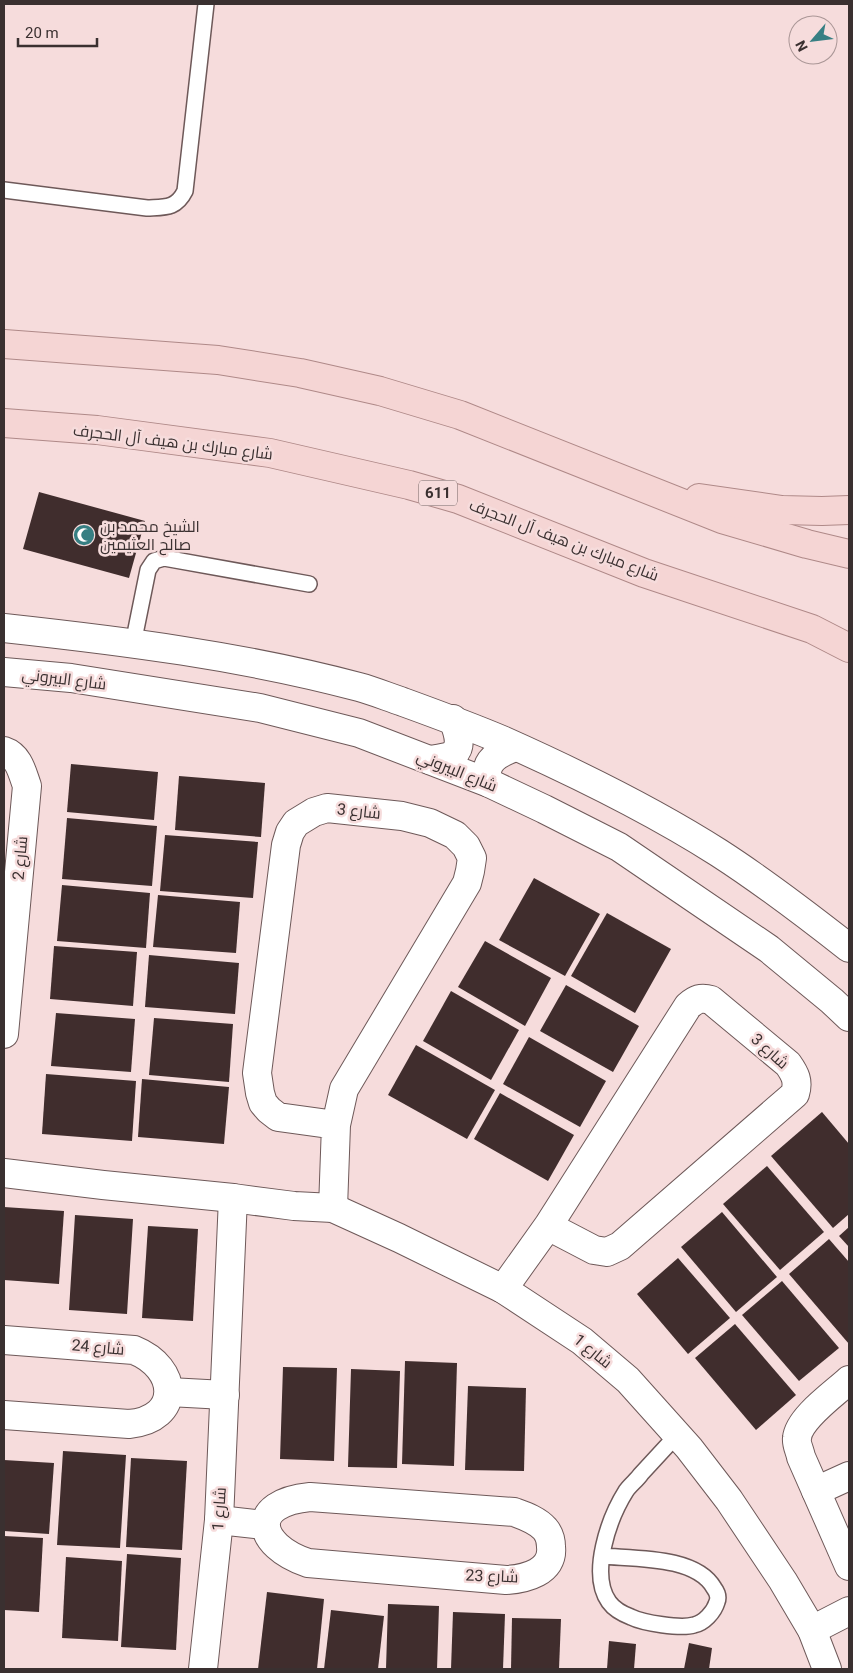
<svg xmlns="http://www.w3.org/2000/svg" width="853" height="1673" viewBox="0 0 853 1673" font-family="Roboto,Cairo,sans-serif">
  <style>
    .building { fill: #402d2d }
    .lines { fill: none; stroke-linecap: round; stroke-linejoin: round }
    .service-casing { stroke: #6e5959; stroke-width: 18 }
    .minor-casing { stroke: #6e5959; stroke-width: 30 }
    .tertiary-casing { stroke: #6e5959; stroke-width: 30 }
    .primary-casing { stroke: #af8988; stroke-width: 30 }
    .service { stroke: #fff; stroke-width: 15 }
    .minor { stroke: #fff; stroke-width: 28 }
    .tertiary { stroke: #fff; stroke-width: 28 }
    .primary { stroke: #f5d5d4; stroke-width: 28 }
    .labels { text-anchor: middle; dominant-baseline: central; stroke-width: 5; stroke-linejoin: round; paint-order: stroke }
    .shield { fill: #f6dcdc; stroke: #726464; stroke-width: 1 }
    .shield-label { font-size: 15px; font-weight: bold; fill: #3a3030 }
    .street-label { font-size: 16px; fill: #3a3030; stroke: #f6dcdc }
    .poi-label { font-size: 16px; fill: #3a3030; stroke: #f6dcdc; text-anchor: start }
  </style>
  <rect width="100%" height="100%" fill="#f6dcdc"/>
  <g class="building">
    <path d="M39,492L145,521L129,578L23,549Z"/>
    <path d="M71,764L158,772L154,820L67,812Z"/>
    <path d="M179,776L265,783L261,837L175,830Z"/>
    <path d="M67,818L157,826L152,886L62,879Z"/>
    <path d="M165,835L258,842L253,898L160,891Z"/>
    <path d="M534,878L600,914L565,976L499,940Z"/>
    <path d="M62,885L150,893L146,948L57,941Z"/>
    <path d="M158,895L240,902L236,953L153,947Z"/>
    <path d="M607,913L671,949L635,1013L571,976Z"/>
    <path d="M485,941L551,978L525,1026L458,987Z"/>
    <path d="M54,946L137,952L133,1006L50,999Z"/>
    <path d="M149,955L239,963L235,1014L145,1007Z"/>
    <path d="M566,985L639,1026L613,1072L540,1031Z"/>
    <path d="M451,991L519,1030L491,1080L423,1041Z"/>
    <path d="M56,1013L135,1019L131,1072L51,1066Z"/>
    <path d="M154,1018L233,1024L229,1082L149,1075Z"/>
    <path d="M529,1037L606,1081L580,1127L503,1084Z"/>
    <path d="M416,1045L495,1090L467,1139L388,1095Z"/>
    <path d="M46,1074L136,1081L132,1141L42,1134Z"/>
    <path d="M142,1079L229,1087L224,1144L138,1137Z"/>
    <path d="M500,1093L574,1135L548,1181L474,1139Z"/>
    <path d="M822,1112L849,1144V1214L833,1228L771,1156Z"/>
    <path d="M767,1166L824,1232L780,1270L723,1204Z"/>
    <path d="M4,1207L64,1211L59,1284L4,1280Z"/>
    <path d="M722,1212L777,1277L736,1312L681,1247Z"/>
    <path d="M75,1215L133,1219L127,1314L69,1310Z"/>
    <path d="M148,1226L198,1229L193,1321L142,1318Z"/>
    <path d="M849,1227V1247L839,1236Z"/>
    <path d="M829,1239L849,1262V1344L789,1274Z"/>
    <path d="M678,1258L730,1318L688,1354L637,1294Z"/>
    <path d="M782,1281L839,1348L799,1381L742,1315Z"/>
    <path d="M735,1324L796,1395L756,1430L695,1358Z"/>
    <path d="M405,1361L457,1363L454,1466L402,1464Z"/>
    <path d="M283,1367L337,1368L334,1461L280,1459Z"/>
    <path d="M351,1369L400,1371L397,1468L348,1467Z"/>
    <path d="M468,1386L526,1388L524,1471L465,1470Z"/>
    <path d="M63,1451L126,1455L120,1548L57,1545Z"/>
    <path d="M131,1458L187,1461L182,1550L126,1547Z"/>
    <path d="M4,1460L54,1463L49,1534L4,1531Z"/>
    <path d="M4,1536L43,1538L39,1612L4,1610Z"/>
    <path d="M127,1554L181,1558L176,1650L121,1647Z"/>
    <path d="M66,1557L122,1561L118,1641L62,1638Z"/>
    <path d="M267,1592L324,1599L317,1669H258Z"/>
    <path d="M388,1604L439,1606L437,1669H386Z"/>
    <path d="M331,1610L384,1616L378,1669H324Z"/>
    <path d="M453,1612L505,1614L503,1669H451Z"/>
    <path d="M512,1618L561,1619L559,1669H511Z"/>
    <path d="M609,1641L636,1644L634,1669H607Z"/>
    <path d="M689,1643L712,1648L709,1669H684Z"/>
  </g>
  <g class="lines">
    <g class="service-casing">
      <g id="service">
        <path d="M4,190L147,208C165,207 176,209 185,191L206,4"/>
        <path d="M133,644L148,570L154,561L164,558L309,584"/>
        <path d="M602,1556C635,1559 696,1556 714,1588C717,1592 719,1597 717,1602C714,1612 704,1623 694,1625C681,1629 643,1623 631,1617C623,1614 614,1609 609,1602C589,1574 609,1518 626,1491C630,1485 637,1480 641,1474C653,1461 665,1448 677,1435"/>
      </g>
    </g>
    <g class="minor-casing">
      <g id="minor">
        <path d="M4,751C19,756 22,772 27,786L4,1034"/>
        <path d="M4,1173L103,1185L233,1198L294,1206L333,1208L399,1238L503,1289L582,1341L628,1380L689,1448L729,1500L783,1581L812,1630L827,1669"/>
        <path d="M333,1208L336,1125L344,1089L467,883L470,871L472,858L466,846L455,835L430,823L402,816L327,808L314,812L296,823L290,832L286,845L257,1073L260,1093L263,1103L269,1110L278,1117L336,1125"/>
        <path d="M503,1289L548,1226L688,1006C696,999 701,997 711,1000L788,1064C795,1074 799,1081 795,1094L620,1246L607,1252L594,1250L548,1226"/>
        <path d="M4,1340L134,1350C179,1368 182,1419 129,1424L4,1415"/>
        <path d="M849,1380C834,1394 799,1418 797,1438C796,1444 800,1451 801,1457L849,1566"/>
        <path d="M169,1392L225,1395"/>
        <path d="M816,1491L849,1476"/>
        <path d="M310,1497L514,1512C525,1516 537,1520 545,1529C550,1535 551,1540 551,1547C554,1572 525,1579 506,1580L308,1563C255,1545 248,1503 310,1497Z"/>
        <path d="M219,1520L264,1525"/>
        <path d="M812,1630L849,1611"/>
        <path d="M203,1669L219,1520L233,1198"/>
      </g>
    </g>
    <g class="tertiary-casing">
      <g id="tertiary">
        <path d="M4,628C123,641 243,656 359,687C374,691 388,697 403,702C436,714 469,726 502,740C576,773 650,809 719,853C764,882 807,915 849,948"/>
        <path d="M4,672L71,678L260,708L359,733L489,783L544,809L619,847L769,949L832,1001L849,1017"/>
        <path d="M430,760C436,759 445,758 450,756C465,749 457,730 453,719"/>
        <path d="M489,783C489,780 486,775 487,772C488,757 504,751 516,747"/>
      </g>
    </g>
    <g class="primary-casing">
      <g id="primary">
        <path d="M4,344L218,360L300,373L380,391L460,415L722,519L807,544L849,554"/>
        <path d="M4,423L97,430L270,453L409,485L458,499L644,573L812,629L849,648"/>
        <path d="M699,498L782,510L822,511L849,510"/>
      </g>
    </g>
    <use href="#service" class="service"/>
    <use href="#minor" class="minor"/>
    <use href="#tertiary" class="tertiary"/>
    <use href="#primary" class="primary"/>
  </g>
  <defs>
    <g id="mosque-disc" transform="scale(1.125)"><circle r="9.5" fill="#377f83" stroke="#f6dcdc"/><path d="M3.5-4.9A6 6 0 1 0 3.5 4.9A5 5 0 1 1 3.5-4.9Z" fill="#fff"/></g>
  </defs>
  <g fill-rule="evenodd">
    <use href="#mosque-disc" x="84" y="535"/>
  </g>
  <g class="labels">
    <rect class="shield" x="419" y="480.5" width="38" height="25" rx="4"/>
    <g class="shield-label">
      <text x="438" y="493">611</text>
    </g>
    <g class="street-label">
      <text transform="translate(173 442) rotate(7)">شارع مبارك بن هيف آل الحجرف</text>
      <text transform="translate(564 540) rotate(21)">شارع مبارك بن هيف آل الحجرف</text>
      <text transform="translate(64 679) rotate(7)">شارع البيروني</text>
      <text transform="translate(457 771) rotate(22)">شارع البيروني</text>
      <text transform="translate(359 811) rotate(6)">شارع 3</text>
      <text transform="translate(20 858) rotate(-85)">شارع 2</text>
      <text transform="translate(770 1051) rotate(42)">شارع 3</text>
      <text transform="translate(98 1347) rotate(5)">شارع 24</text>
      <text transform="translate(593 1351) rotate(39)">شارع 1</text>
      <text transform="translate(219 1509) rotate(-86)">شارع 1</text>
      <text transform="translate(492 1576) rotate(2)">شارع 23</text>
    </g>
    <g class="poi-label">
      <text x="100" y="526">الشيخ محمد بن<tspan x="100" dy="18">صالح العثيمين</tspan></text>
    </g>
  </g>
  <rect width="853" height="1673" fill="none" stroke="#3a3030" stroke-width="10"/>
  <g transform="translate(813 40) rotate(242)"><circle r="24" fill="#f6dcdc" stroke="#ab9797"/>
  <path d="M0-4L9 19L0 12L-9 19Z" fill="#377f83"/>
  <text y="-8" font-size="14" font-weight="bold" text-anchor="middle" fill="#3a3030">N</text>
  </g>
  <path d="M18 38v8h79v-8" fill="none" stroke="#3a3030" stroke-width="2.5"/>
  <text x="25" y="38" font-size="15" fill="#3a3030" stroke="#f6dcdc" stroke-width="4" paint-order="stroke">20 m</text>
</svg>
